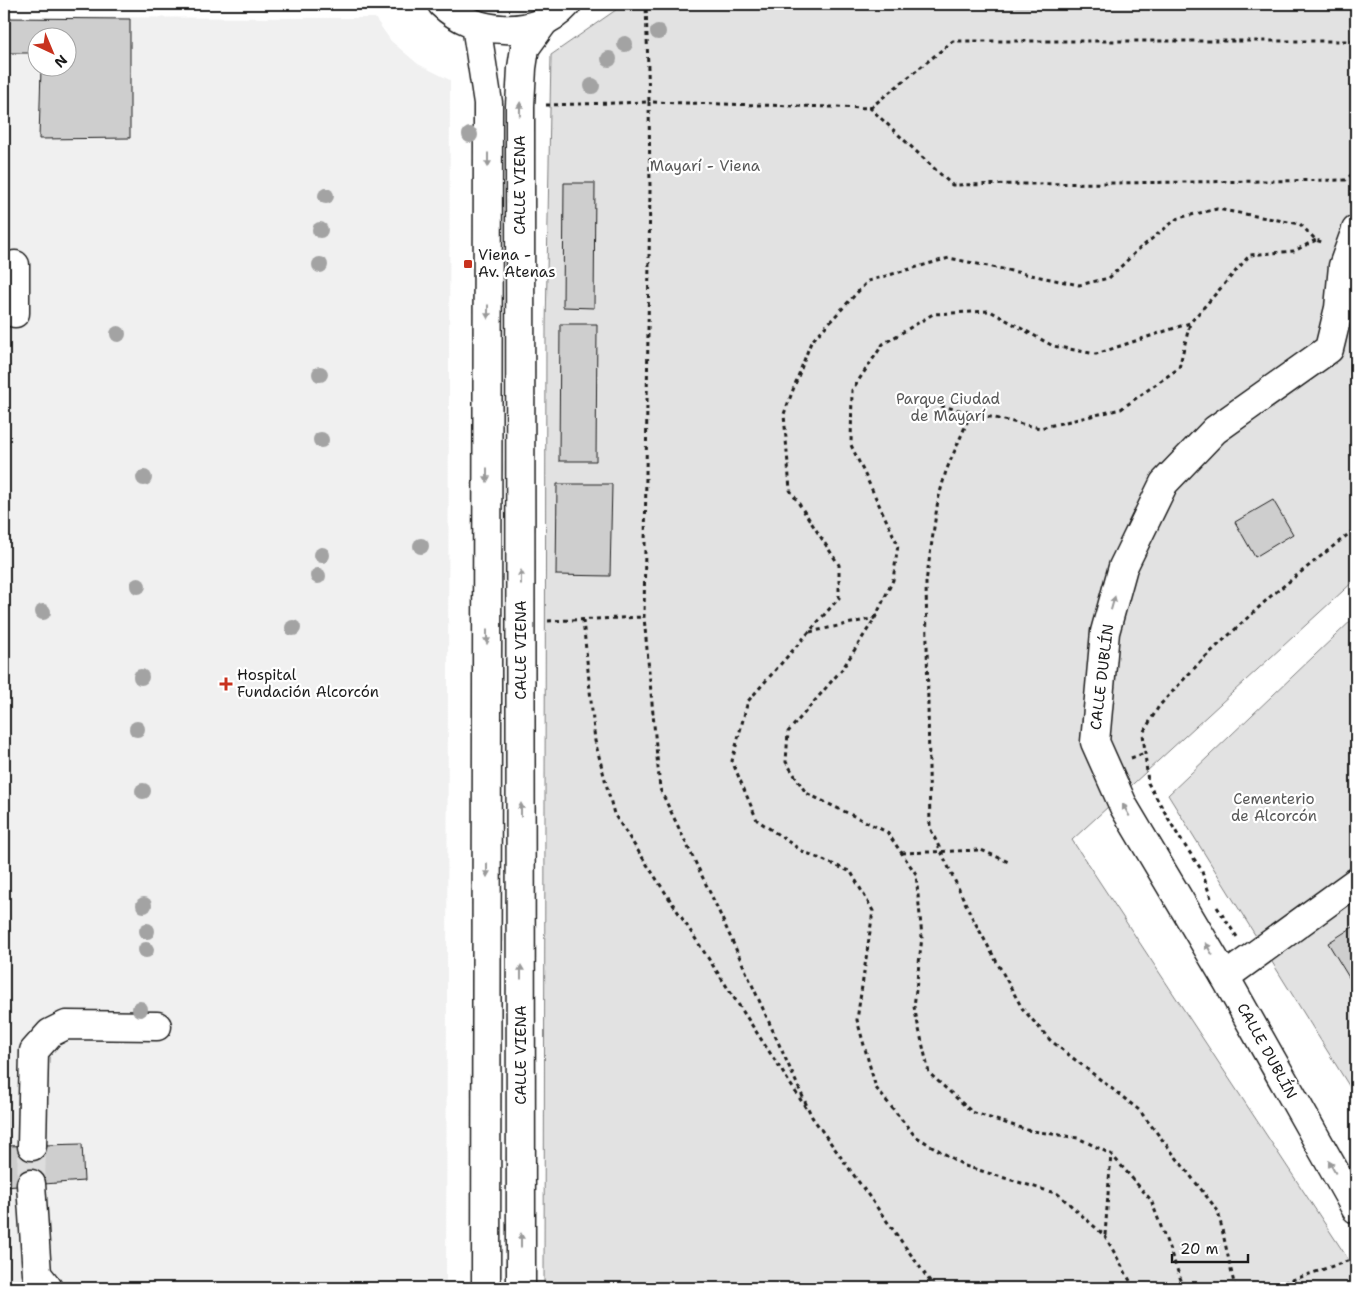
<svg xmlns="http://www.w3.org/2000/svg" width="1360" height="1292" viewBox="0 0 1360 1292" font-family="'Shantell Sans',sans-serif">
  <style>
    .built { fill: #f0f0f0; fill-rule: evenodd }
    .green { fill: #e2e2e2; stroke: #7f7f7f }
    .building { fill: #cecece; stroke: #1c1c1c }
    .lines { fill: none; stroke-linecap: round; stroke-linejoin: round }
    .minor-tunnel { stroke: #ddd; stroke-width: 28; stroke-dasharray: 28 14; stroke-linecap: butt }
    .minor-casing { stroke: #1c1c1c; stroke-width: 31 }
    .path { stroke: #1c1c1c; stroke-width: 3; stroke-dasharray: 4 4; stroke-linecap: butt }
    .minor { stroke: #fff; stroke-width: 28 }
    .tree { fill: #a3a3a3 }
    .oneway { fill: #999 }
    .poi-dot { fill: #c8321e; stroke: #fff; stroke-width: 2 }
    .labels { text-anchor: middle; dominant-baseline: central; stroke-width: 4.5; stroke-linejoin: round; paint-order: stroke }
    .park-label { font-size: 15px; fill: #575757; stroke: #fff }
    .street-label { font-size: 15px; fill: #1c1c1c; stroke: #fff }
    .poi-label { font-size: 15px; fill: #1c1c1c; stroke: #fff; text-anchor: start }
  </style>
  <rect width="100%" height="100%" fill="#fff"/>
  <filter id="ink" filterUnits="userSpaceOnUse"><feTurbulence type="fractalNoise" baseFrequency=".02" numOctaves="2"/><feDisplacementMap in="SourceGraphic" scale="10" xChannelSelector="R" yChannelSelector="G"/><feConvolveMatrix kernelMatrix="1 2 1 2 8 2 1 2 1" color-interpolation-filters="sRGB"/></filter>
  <g filter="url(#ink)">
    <path class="built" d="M4,17L375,18L391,41L418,64L450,80L446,1288H4ZM38,38H68V68H38Z"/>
    <g class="green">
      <path d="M623,5L1356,7V579L1072,840L1356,1271V1288H544L546,327L551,55Z"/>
      <path d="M1356,616V1097L1168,795Z"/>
    </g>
    <g class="building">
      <path d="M4,18L130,19V138L39,139L41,68H68V38H38V53H4Z"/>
      <path d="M564,183H595L594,308L563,307Z"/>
      <path d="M560,324H597L596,461H559Z"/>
      <path d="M4,338L6,1146L82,1144L84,1181L4,1187Z"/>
      <path d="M557,484H612L610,576L556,575Z"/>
      <path d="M1273,500L1293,534L1255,557L1235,522Z"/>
      <path d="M1356,925V989L1328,943Z"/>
    </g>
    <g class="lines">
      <path class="minor-tunnel" d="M31,1184L32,1146"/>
      <g class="minor-casing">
        <g id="minor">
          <path d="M442,4C474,35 535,40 567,4"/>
          <path d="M476,25L488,103L486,1288"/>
          <path d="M1356,230L1343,266L1339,308L1329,349L1215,430L1164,483L1123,567L1105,632L1095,742L1124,807L1225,977L1356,1209"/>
          <path d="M15,265V313"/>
          <path d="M1225,977L1356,882"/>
          <path d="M32,1146L34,1051L50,1033L66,1025L157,1026"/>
          <path d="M31,1184L37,1274L48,1288"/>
          <path d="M521,1288L520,106L522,68L525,48L546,19"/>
        </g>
      </g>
      <g class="path">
        <path d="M546,105L649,102L646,4"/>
        <path d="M870,108L953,41H1353L1356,43"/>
        <path d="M941,406L1040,428L1121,409L1179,368L1190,323"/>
        <path d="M971,413L946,471L938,500L926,582L930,828L972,917L1022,1008L1050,1040L1139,1110L1218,1211L1235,1288"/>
        <path d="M583,620L595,741L614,814L806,1108"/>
        <path d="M548,621L644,617"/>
        <path d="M810,632L875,618"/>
        <path d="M1131,758L1145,753"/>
        <path d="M902,853L981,850L1011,863"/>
        <path d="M1211,898L1201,869L1179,837L1148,783L1143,733L1159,706L1202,660L1271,596L1356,528"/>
        <path d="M1217,907L1237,937"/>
        <path d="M1105,1235L1111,1154"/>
        <path d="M935,1288L812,1117L715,903L660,789L644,617L650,189L649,102L870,108L952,185L1346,180L1356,170"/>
        <path d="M1134,1288L1105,1236L1058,1194L965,1166L915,1136L876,1088L857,1020L873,911L851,872L802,851L757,820L732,761L748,701L839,598V565L790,490L784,414L811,342L868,281L949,258L1079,285L1109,278L1139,249L1178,218L1217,209L1300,224L1316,240L1324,243"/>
        <path d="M1184,1288L1151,1200L1111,1154L1078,1138L1027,1130L972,1112L929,1073L914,1007L922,937L916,874L887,832L806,793L786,762L788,732L843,668L875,618L893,580L898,545L851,445L852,390L883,344L933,314L990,311L1053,346L1096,354L1190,323L1250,255L1294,251L1316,240"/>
        <path d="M1269,1288L1356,1258"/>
      </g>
      <use href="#minor" class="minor"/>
    </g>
    <g class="tree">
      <circle cx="658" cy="32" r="8"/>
      <circle cx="625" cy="44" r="8"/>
      <circle cx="609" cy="59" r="8"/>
      <circle cx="592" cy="86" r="8"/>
      <circle cx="470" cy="135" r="8"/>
      <circle cx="326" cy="196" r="8"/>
      <circle cx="320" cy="230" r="8"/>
      <circle cx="320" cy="265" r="8"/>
      <circle cx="118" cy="334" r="8"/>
      <circle cx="320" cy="374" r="8"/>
      <circle cx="321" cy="440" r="8"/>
      <circle cx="144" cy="478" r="8"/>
      <circle cx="421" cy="546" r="8"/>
      <circle cx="322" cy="555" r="8"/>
      <circle cx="318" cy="576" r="8"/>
      <circle cx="138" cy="586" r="8"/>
      <circle cx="43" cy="612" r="8"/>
      <circle cx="293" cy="628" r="8"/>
      <circle cx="141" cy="677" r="8"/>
      <circle cx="137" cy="729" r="8"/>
      <circle cx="143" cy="791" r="8"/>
      <circle cx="144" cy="905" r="8"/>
      <circle cx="147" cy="931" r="8"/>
      <circle cx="146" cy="950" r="8"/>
      <circle cx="140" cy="1009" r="8"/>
    </g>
    <defs><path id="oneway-solid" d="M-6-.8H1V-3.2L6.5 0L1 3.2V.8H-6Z" transform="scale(1.25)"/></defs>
    <g class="oneway">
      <use href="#oneway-solid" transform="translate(520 109) rotate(-89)"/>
      <use href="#oneway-solid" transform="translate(488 160) rotate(90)"/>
      <use href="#oneway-solid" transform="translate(488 312) rotate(90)"/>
      <use href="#oneway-solid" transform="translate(487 475) rotate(90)"/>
      <use href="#oneway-solid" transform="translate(521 577) rotate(-90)"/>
      <use href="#oneway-solid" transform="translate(1113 603) rotate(-74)"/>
      <use href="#oneway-solid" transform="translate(487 637) rotate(90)"/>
      <use href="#oneway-solid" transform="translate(521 810) rotate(-90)"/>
      <use href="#oneway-solid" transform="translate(1126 810) rotate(-119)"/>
      <use href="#oneway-solid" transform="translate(487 870) rotate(90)"/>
      <use href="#oneway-solid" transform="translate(1209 949) rotate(-121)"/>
      <use href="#oneway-solid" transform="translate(521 972) rotate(-90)"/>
      <use href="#oneway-solid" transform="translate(1332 1167) rotate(-119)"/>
      <use href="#oneway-solid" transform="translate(521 1240) rotate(-90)"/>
    </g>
  </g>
  <g class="poi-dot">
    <rect x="463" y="259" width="10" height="10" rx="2.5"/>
    <path d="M223.5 676.5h5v5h5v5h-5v5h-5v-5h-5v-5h5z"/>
  </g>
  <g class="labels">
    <g class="park-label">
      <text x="705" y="166">Mayarí - Viena</text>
      <text x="948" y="399">Parque Ciudad<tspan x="948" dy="17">de Mayarí</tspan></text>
      <text x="1274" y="799">Cementerio<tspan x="1274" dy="17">de Alcorcón</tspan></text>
    </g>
    <g class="street-label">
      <text transform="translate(520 185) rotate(-90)">CALLE VIENA</text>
      <text transform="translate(521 650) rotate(-90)">CALLE VIENA</text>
      <text transform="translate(1102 677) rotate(-83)">CALLE DUBLÍN</text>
      <text transform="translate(1267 1051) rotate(61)">CALLE DUBLÍN</text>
      <text transform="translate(521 1055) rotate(-90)">CALLE VIENA</text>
    </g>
    <g class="poi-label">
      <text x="478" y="255">Viena -<tspan x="478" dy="17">Av. Atenas</tspan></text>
      <text x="237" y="675">Hospital<tspan x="237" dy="17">Fundación Alcorcón</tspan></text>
    </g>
  </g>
  <rect width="1360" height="1292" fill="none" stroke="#fff" stroke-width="20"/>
  <rect x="10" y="10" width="1340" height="1272" fill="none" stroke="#1c1c1c" stroke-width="2" filter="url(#ink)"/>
  <g transform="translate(52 52) rotate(136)"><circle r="24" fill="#ffffff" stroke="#a4a4a4"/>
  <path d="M0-4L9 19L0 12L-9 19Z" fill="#c8321e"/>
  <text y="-8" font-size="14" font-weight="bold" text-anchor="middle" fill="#1c1c1c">N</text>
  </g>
  <path d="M1172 1254v8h76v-8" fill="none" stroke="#1c1c1c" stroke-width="2.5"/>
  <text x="1180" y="1254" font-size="15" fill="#1c1c1c" stroke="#ffffff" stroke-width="4" paint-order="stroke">20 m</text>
</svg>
